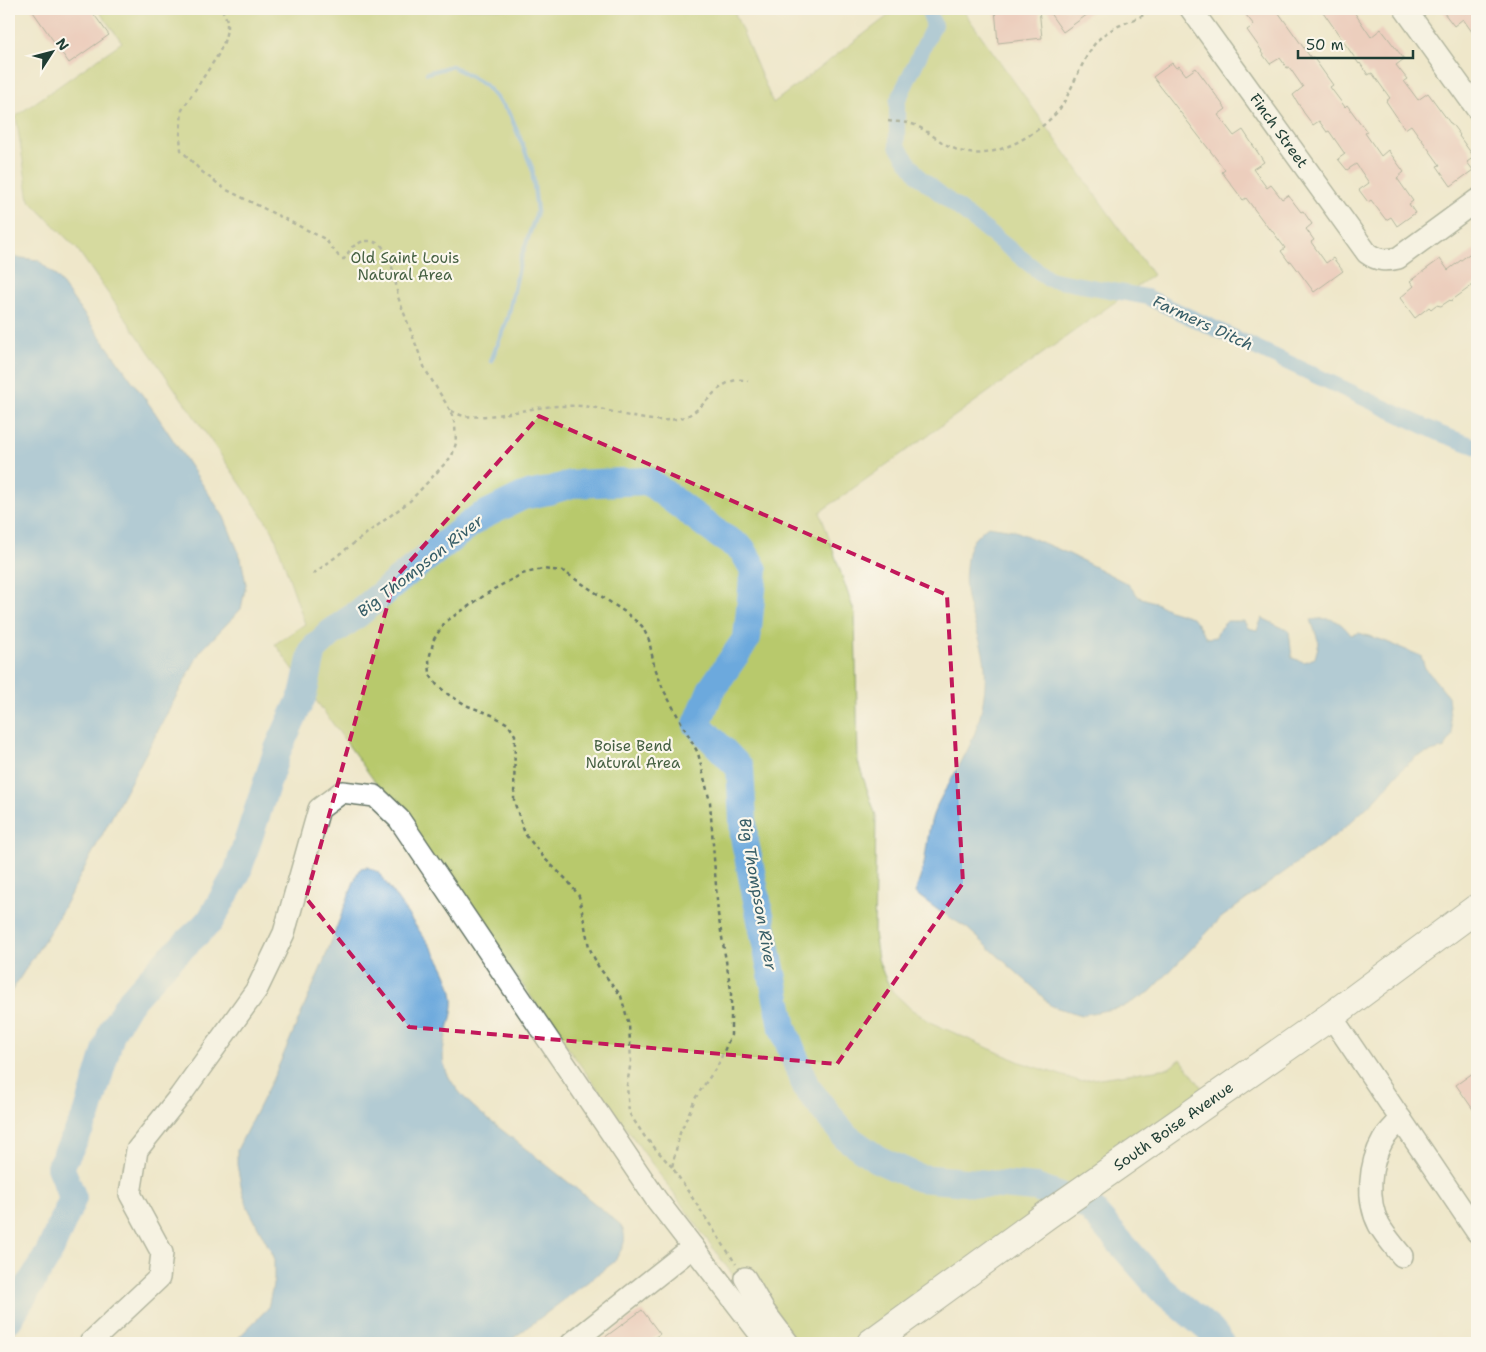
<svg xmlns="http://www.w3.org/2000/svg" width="1486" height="1352" viewBox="0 0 1486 1352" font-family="'Shantell Sans',sans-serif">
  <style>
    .green { fill: #b8c96c; stroke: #6c8350 }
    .water { fill: #6ca9dd; stroke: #467388 }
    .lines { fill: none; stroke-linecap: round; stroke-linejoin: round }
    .stream { stroke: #6ca9dd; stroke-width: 4.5 }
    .canal { stroke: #6ca9dd; stroke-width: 16 }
    .river { stroke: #6ca9dd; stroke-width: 28 }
    .building { fill: #e9afae }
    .minor-casing { stroke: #687869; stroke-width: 24 }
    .major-casing { stroke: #687869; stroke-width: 30 }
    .path { stroke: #687869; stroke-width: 2.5; stroke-dasharray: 4 4; stroke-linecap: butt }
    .minor { stroke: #fff; stroke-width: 21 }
    .major { stroke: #fff; stroke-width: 28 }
    .marked { fill: none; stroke: #c2185b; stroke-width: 4; stroke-dasharray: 10 6; stroke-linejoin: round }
    .labels { text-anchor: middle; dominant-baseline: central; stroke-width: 4.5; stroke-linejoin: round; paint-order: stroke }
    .street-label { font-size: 15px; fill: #1f3d34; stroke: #fbf7ec }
    .park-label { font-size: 15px; fill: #456042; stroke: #fbf7ec }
    .water-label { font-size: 16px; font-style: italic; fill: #365d67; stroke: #fbf7ec }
  </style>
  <rect width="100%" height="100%" fill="#fbf7ec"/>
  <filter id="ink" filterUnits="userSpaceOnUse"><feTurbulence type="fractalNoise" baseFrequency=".02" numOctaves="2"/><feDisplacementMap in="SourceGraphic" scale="10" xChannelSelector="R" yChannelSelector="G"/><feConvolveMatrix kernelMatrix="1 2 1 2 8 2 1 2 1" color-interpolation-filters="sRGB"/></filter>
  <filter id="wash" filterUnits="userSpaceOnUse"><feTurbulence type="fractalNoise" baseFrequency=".0096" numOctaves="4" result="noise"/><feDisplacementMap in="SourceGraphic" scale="20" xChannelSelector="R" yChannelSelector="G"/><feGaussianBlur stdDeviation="1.12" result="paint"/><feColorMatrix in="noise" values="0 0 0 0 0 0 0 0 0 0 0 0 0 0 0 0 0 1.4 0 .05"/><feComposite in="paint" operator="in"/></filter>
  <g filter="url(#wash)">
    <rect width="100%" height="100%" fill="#efe7cb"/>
    <path class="green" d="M97,9H733L773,103L897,9H962L1153,275L820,512L855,614L858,762L876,816L874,933L878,959L884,975L892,991L911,1009L932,1023L1020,1062L1079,1081L1169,1068L1181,1059L1205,1092L851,1343H782L275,644L305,624L273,531L198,422L77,249L29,200L16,116L122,42Z"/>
    <g class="water">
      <path d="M14,257L38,260L57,277L154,411L224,517L241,558L246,584L241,609L200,652L54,925L9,995V258Z"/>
      <path d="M988,526L1013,530L1067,553L1099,569L1128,584L1139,597L1154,602L1169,610L1192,617L1207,638L1216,637L1220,628L1227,621H1244L1248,628L1257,630L1262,618L1289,631L1292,658L1304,662L1315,658L1319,643L1311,620C1331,617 1338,618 1351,635L1359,633L1382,640L1421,656L1425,668L1448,696L1452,735L1445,748L1417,756L1400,771L1378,797L1341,831L1221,918L1150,992L1123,1007L1081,1015L1051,1006L1035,989L967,928L938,910L915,893C918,883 922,874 924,864C927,848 928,830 933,815C941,794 955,775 965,755C979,729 987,696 985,667C982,630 961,607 966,567C968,545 971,540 988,526Z"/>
      <path d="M367,867L378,872C391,890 403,907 415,925C431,947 450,971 453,999C455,1022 435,1048 447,1073C460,1101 494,1123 517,1142C552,1169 587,1197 621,1225C629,1241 622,1248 614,1262L507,1343H233L268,1308L274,1280V1257L248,1208L242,1190L237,1165V1150L276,1072L323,963L357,874L361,868Z"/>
    </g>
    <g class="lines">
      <path class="stream" d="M427,73L452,66L485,85L510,114L532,168L537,212L521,258L508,317L491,361"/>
      <path class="canal" d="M928,9L934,25L897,102V146L919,177L1048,279L1147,297L1441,434L1477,447"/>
      <path class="river" d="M9,1319L48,1255L73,1198L60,1167L87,1115L112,1031L128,1004L164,964L210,921L237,873L278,749L303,695L313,650L331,633L359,613L407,573L478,518L523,496L548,491L572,484L648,481L721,536L742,549L754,570L747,638L711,690L697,724L740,768L744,837L783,1028L806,1087L846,1137L877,1159L919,1178L1036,1188L1089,1207L1161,1289L1211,1331L1221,1343"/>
    </g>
    <g id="blocks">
      <g class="building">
        <path d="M31,9H90L109,35L69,63Z"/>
        <path d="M995,9H1039L1042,38L998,43Z"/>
        <path d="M1047,9H1095L1063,32Z"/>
        <path d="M1256,9H1276L1311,58L1313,57L1333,85L1330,87L1345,107L1347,105L1367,132L1365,133L1381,156L1388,150L1404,172L1397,178L1413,201L1409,204L1415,213L1397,226L1391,217L1386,220L1371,200L1368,202L1359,190L1369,183L1356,164L1347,170L1338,159L1345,154L1329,131L1327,132L1319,121L1313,125L1304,113L1293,95L1303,87L1289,67L1287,68L1280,58L1270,64L1261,52L1262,51L1247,30L1254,25L1246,15Z"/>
        <path d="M1321,9H1352L1371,37L1381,29L1404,59L1396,65L1407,79L1404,81L1418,100L1428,93L1450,123H1451L1460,135L1459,136L1474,157L1467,162L1473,170L1451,186L1437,166L1440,165L1411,125L1405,129L1386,101L1390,98L1372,73L1368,75L1360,63L1359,64Z"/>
        <path d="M1441,9H1477V39L1463,19L1454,26Z"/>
        <path d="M1172,63L1176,68L1179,66L1186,75L1196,68L1226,109L1218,115L1234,136L1243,130L1264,162L1253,169L1267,188L1271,185L1282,199L1288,195L1301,212L1303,211L1312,224L1306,229L1314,240L1311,242L1326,263L1333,258L1343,271L1314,292L1291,261L1289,262L1281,251L1285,248L1270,228L1269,229L1246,198L1243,200L1222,172L1225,170L1153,77Z"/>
        <path d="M1477,248V282L1451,301L1450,300L1441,306L1436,305L1431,309L1429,307L1415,318L1400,298L1414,286L1410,281L1440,259L1448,270Z"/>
        <path d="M1477,1070V1115L1456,1085Z"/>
        <path d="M642,1310L660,1334L646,1343H597Z"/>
      </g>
    </g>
  </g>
  <g filter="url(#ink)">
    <use href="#blocks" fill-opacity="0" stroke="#687869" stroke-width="1"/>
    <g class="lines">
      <g class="minor-casing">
        <g id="minor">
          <path id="s1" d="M1191,9L1367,253C1378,261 1386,261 1398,258L1477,200"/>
          <path d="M1405,9L1477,109"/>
          <path d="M1331,1016L1477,1232"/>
          <path d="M1401,1119C1395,1126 1388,1132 1383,1140C1369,1164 1366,1200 1379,1225C1385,1236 1395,1247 1402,1256"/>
          <path d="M745,1278L764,1311L788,1343"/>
          <path d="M90,1343L159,1278L162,1253L130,1194L137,1150L180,1096L257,989L284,933L319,809L342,792L375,796L399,819L656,1199L767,1343"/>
          <path d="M572,1343L693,1247"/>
        </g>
      </g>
      <g class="major-casing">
        <g id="major">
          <path id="s2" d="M871,1343L1047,1215L1331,1016L1477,908"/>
        </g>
      </g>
      <g class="path">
        <path d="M222,9L227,20V30L224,42L218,55L182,110L180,136L181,150L201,171L225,189L325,239L341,259H344L352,247L363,241H373L382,246L390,260L395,278L398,297L425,369L450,410"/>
        <path d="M888,121C897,122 907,122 915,125C934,134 947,150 969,153C998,158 1044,131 1061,107C1073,88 1084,55 1098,40C1113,24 1137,21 1154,9"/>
        <path d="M313,574L410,501L452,456L456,443L455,424L450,410C454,412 459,415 464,416C496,419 528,407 559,406C569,406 580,405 590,407C620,412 653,427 684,417C707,410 719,373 748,381"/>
        <path d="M672,1167L645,1137L629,1113L627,1085L631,1061L629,1025L621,996L598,966L589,947L579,896L568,881L545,859L525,834L514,801L515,735L508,724L492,715L468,706L449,695L437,685L430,675L429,659L434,639L445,622L494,589L522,574L542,569L563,571L625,612L642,626L649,640L654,665L663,689L698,753L710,802L718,914L731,990V1035L718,1065L696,1097L680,1133L672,1167L736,1264"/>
      </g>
      <use href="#minor" class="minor"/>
      <use href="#major" class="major"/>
    </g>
  </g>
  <path d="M0 0H1486V1352H0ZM539,416L947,595L963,883L837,1064L409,1027L306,898L395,578Z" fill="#efe7cb" fill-opacity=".55" fill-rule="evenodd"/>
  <path class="marked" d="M539,416L947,595L963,883L837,1064L409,1027L306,898L395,578Z"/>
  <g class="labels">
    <g class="street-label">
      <text stroke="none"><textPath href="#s1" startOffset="150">Finch Street</textPath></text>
      <text stroke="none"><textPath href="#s2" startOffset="372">South Boise Avenue</textPath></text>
    </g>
    <g class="park-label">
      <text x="405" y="258">Old Saint Louis<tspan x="405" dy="17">Natural Area</tspan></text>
      <text x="633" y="746">Boise Bend<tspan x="633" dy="17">Natural Area</tspan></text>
    </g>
    <g class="water-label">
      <text transform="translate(1203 323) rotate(25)">Farmers Ditch</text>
      <text transform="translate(420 566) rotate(-38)">Big Thompson River</text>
      <text transform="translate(758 894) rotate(80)">Big Thompson River</text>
    </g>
  </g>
  <rect width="1486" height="1352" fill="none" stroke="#fbf7ec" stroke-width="30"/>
  <g transform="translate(52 52) rotate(54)" stroke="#fbf7ec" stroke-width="4" paint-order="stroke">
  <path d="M0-4L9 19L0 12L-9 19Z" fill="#1f3d34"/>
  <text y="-8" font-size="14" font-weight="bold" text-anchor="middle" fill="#1f3d34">N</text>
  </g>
  <path d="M1298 50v8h115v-8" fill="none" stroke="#1f3d34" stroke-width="2.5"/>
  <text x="1306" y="50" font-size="15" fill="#1f3d34" stroke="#fbf7ec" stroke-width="4" paint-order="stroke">50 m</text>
</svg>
